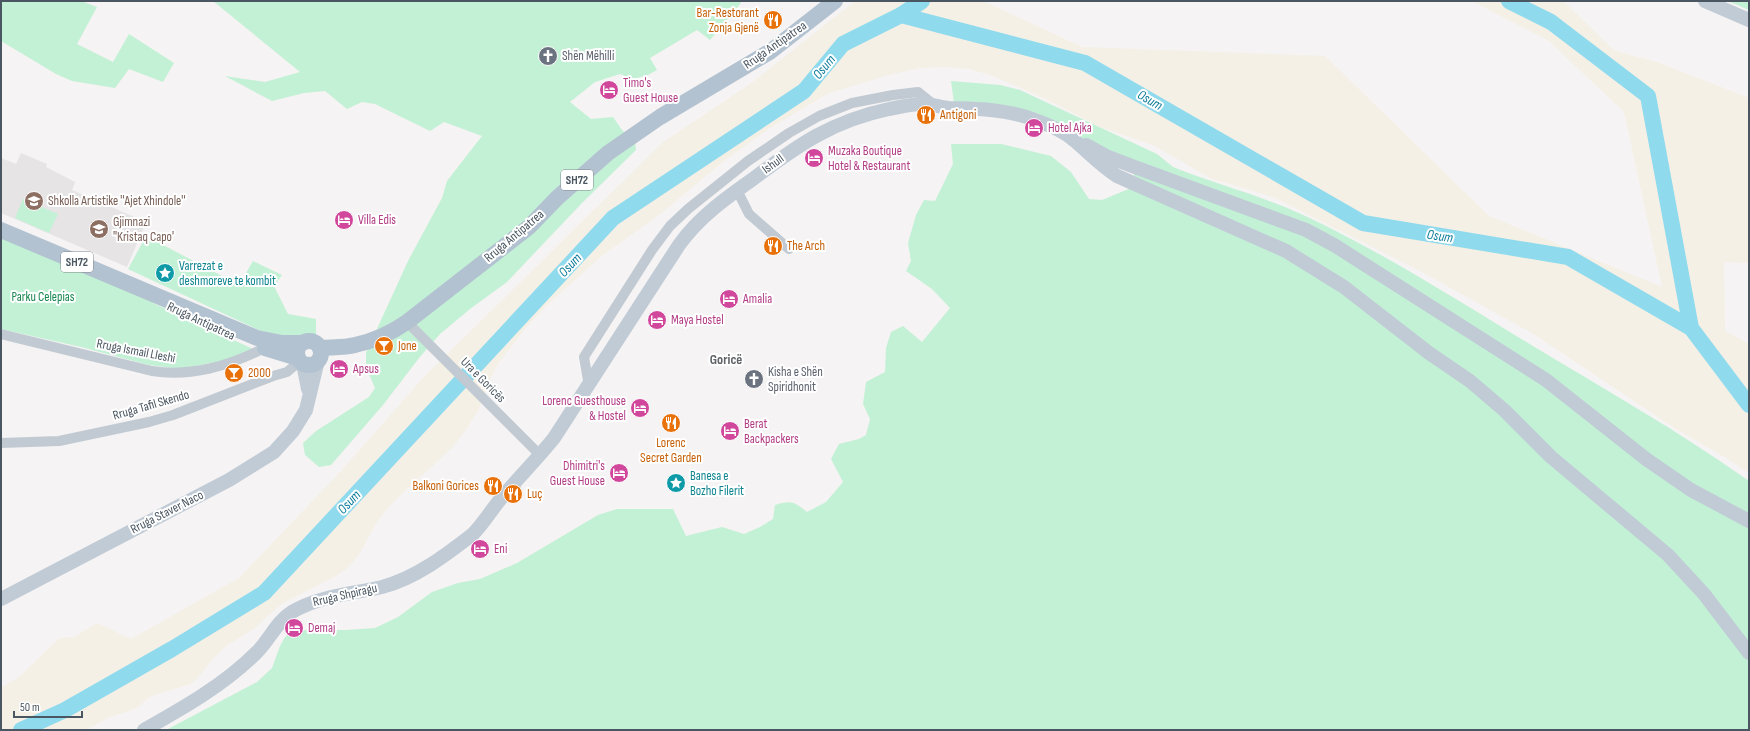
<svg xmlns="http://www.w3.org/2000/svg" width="1750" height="731" viewBox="0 0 1750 731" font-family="'Sofia Sans Condensed',sans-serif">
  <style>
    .education { fill: #e6e4e5 }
    .green { fill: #c3f1d5 }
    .sand { fill: #f5f0e5 }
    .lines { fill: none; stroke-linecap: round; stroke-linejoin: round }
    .river { stroke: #90daee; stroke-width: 16 }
    .street { stroke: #c1cad2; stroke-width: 10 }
    .secondary { stroke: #c1cbd6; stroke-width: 14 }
    .primary { stroke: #b3c2d1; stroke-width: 16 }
    .labels { text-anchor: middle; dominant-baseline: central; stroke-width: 4; stroke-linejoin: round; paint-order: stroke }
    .shield { fill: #fff; stroke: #808990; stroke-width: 1 }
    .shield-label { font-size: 12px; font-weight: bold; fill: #4a5661 }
    .food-label { font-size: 13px; fill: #c56008; stroke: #fff; text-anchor: start }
    .street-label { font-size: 13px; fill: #4a5661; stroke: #fff }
    .worship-label { font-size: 13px; fill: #5b616d; stroke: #fff; text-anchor: start }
    .hotel-label { font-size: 13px; fill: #b23c85; stroke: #fff; text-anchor: start }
    .education-label { font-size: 13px; fill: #785e54; stroke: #fff; text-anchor: start }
    .culture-label { font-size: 13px; fill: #0d838f; stroke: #fff; text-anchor: start }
    .park-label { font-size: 13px; fill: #17864f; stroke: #fff }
    .water-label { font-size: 14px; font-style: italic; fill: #0c7c9b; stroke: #fff }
    .neighbourhood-label { font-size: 14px; font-weight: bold; fill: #5f6368; stroke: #fff }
  </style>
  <rect width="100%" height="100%" fill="#f5f3f3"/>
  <path class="education" d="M21,153L47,164L46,167L75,182L72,190L146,222L127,267L1,213V158L16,164Z"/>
  <g class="green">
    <path d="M1,1H81L97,7L77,44L113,62L129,34L174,63L163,82L129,69L115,88L72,81L56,74L1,41Z"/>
    <path d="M213,1H739L741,3L710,40L697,30L650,58L657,70L648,75L633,79L620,74L595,82L570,102L591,119L613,117L622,130L635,142L636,150L582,203L507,282L470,309L440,334L419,358L383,405L331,465L319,467L305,455L303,443L316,431L369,397L375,388L366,367V353L408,261L442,198L447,181L482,136L444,122L430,131L375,104L362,102L347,109L325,91L304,93L272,101L225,76L265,82L300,72Z"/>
    <path d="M1728,1H1749V10Z"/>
    <path d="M951,81L1000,85L1020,90L1157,154L1173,167C1215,184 1260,195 1301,214C1381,251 1457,300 1533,346C1606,390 1680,432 1749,481V730H166L257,682L272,668L280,646L285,637L291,633L304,630H346L375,628L398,617L432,592L458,583L480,579L517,563L598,515L617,509H673L686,536L722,527L744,534L760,527L773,519L775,505C792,500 794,502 807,512L826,502L843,482L831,459L839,444L859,439L866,435L870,419L863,404L866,382L885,372L886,348L891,332L903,326L922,342L950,308L932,289L906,271L911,261L908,243L916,215L924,200L935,201L953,164L951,144H1001L1051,156L1071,172L1089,199L1102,200L1131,188L1136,164L1084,141L954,103Z"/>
    <path d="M23,199L58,214L49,233L15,218Z"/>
    <path d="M1,234L147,296L153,303L253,349L236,358L180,369L149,365L81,347L1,329Z"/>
    <path d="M146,236L239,285L253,261L282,275L274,286L288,314L316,319V340L298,339L261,331L128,269Z"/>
  </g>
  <path class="sand" d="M855,1H983L1082,47L1325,56L1489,216L1662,287L1624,112L1549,41L1472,1H1563L1615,51L1657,62L1749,98V263L1724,262L1725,331L1749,344V473L1728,459L1676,429L1532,333L1422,272L1273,197L1210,178L1155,146L1098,126L1046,99L993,76L970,69L949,67L920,68L892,74L829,93L770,128L725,160L659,215L603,255L546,306L524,330L498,364L491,377L479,409L465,431L451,449L396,499L378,520L361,551L353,562L346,569L336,576L285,602L273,611L255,628L226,646L215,657L193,683L149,697L137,708L110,717L86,730H1V688L20,676L60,638L74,637L97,623L131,639L239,578L341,471L423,378L662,143L750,84Z"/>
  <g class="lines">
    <g class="river">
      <path d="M1509,1L1551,22L1648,96L1691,328"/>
      <path d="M901,15L922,1"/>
      <path d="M21,730L65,710L172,649L264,593L613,218L804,91L843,44L901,15L1085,63L1363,223L1568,257L1691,328L1749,405"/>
    </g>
    <g class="street">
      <path d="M737,190L749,214L789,249"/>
      <path d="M407,322L540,455"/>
      <path d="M1,334L152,371C190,377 230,366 264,348"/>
      <path d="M589,386L584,357L652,250L670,226L688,209L748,161L789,133L819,116L852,103L893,95L918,92L934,105"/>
      <path d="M1,443L59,441L149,422L173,415L273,376L287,372L300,361"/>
    </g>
    <g class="secondary">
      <path d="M1705,1L1749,20"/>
      <path d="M1086,145L1106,156L1132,166L1306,230L1334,245L1546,380L1646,459L1691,490L1749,521"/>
      <path d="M303,364L308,389"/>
      <path d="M1,599L229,480L274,452L293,431L306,410L318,360"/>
      <path d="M144,730C183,708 224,685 256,653C269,641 276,622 292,612C318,596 352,594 382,587C416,578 446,555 473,534C485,522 493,507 504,495C520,476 538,458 554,438L679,245C699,217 726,198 753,179C798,145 832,121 889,109C900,107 911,104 922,104C931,104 940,107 949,108C975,108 1010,110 1035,120C1049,125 1064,131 1075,141C1089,153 1101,166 1117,176L1286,251L1344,287L1429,353L1470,381L1504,410L1551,457L1668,555L1704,594L1749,653"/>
    </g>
    <g class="primary">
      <path d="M1,230L257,338L282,343H302"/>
      <circle cx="309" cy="353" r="12"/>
      <path d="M265,348L298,358"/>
      <path d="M320,348C331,347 344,348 355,345C374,341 391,333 407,322L529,227L557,198L608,153L660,117L771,51L835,1"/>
    </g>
  </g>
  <defs>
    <g id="restaurant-disc" transform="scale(1)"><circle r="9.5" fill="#e8710a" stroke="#fff"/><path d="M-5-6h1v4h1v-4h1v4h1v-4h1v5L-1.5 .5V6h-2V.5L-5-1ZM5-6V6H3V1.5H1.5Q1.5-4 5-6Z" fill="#fff"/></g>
    <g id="church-disc" transform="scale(1)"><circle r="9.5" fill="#6b7280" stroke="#fff"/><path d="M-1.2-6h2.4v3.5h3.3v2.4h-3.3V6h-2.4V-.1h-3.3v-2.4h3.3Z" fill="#fff"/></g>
    <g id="hotel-disc" transform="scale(1)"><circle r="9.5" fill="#d1479c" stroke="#fff"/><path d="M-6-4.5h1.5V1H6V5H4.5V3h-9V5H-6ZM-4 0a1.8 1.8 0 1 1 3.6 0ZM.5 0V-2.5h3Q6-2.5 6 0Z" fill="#fff"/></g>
    <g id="school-disc" transform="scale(1)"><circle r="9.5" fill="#8d6e63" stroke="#fff"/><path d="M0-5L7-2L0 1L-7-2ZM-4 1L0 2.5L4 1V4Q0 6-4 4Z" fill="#fff"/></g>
    <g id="sight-disc" transform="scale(1)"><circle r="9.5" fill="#0f9aa8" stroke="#fff"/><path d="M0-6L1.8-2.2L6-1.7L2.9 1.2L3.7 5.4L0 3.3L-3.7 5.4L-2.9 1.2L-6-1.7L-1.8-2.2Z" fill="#fff"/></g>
    <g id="bar-disc" transform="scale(1)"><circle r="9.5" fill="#e8710a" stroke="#fff"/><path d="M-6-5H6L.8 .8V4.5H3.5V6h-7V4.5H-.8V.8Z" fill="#fff"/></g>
  </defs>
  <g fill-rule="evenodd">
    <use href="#restaurant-disc" x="773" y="20"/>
    <use href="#church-disc" x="548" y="56"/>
    <use href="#hotel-disc" x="609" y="90"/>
    <use href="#restaurant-disc" x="926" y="115"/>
    <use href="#hotel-disc" x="1034" y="128"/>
    <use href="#hotel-disc" x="814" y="158"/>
    <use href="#school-disc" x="34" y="201"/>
    <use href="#hotel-disc" x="344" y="220"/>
    <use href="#school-disc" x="99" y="229"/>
    <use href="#restaurant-disc" x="773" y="246"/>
    <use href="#sight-disc" x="165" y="273"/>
    <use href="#hotel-disc" x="729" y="299"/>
    <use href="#hotel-disc" x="657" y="320"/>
    <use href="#bar-disc" x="384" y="346"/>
    <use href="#hotel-disc" x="339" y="369"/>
    <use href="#bar-disc" x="234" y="373"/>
    <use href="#church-disc" x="754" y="379"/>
    <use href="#hotel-disc" x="640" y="408"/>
    <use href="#restaurant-disc" x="671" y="423"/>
    <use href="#hotel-disc" x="730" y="431"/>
    <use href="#hotel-disc" x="619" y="473"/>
    <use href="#sight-disc" x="676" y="483"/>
    <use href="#restaurant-disc" x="493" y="486"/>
    <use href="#restaurant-disc" x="513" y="494"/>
    <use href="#hotel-disc" x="480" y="549"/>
    <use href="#hotel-disc" x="294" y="628"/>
  </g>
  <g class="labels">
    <g class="shield">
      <rect x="561" y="170" width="32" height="20" rx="3"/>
      <rect x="61" y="252" width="32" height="20" rx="3"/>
    </g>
    <g class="shield-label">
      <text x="577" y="180">SH72</text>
      <text x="77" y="262">SH72</text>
    </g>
    <g class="food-label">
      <text x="759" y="13" text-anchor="end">Bar-Restorant<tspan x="759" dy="15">Zonja Gjenë</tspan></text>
      <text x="940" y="115">Antigoni</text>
      <text x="787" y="246">The Arch</text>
      <text x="398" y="346">Jone</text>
      <text x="248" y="373">2000</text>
      <text x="671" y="443" text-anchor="middle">Lorenc<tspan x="671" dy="15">Secret Garden</tspan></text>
      <text x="479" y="486" text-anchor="end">Balkoni Gorices</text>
      <text x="527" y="494">Luç</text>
    </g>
    <g class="street-label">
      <text transform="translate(775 45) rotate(-35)">Rruga Antipatrea</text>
      <text transform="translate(773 164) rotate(-36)">Ishull</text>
      <text transform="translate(514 236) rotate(-40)">Rruga Antipatrea</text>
      <text transform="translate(201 321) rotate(25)">Rruga Antipatrea</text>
      <text transform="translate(136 351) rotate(11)">Rruga Ismail Lleshi</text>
      <text transform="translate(483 380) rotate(45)">Ura e Goricës</text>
      <text transform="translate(151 405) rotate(-16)">Rruga Tafil Skendo</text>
      <text transform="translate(167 512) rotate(-27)">Rruga Staver Naco</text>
      <text transform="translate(345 595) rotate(-13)">Rruga Shpiragu</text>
    </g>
    <g class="worship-label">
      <text x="562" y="56">Shën Mëhilli</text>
      <text x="768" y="372">Kisha e Shën<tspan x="768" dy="15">Spiridhonit</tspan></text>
    </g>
    <g class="hotel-label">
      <text x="623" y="83">Timo's<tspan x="623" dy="15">Guest House</tspan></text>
      <text x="1048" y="128">Hotel Ajka</text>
      <text x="828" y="151">Muzaka Boutique<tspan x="828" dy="15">Hotel &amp; Restaurant</tspan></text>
      <text x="358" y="220">Villa Edis</text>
      <text x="743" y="299">Amalia</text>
      <text x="671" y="320">Maya Hostel</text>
      <text x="353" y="369">Apsus</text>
      <text x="626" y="401" text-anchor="end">Lorenc Guesthouse<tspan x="626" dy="15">&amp; Hostel</tspan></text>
      <text x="744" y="424">Berat<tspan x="744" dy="15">Backpackers</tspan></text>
      <text x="605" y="466" text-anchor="end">Dhimitri's<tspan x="605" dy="15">Guest House</tspan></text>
      <text x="494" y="549">Eni</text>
      <text x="308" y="628">Demaj</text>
    </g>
    <g class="education-label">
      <text x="48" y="201">Shkolla Artistike ''Ajet Xhindole''</text>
      <text x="113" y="222">Gjimnazi<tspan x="113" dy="15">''Kristaq Capo'</tspan></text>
    </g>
    <g class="culture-label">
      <text x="179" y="266">Varrezat e<tspan x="179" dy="15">deshmoreve te kombit</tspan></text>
      <text x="690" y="476">Banesa e<tspan x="690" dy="15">Bozho Filerit</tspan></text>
    </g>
    <g class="park-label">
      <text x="43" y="297">Parku Celepias</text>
    </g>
    <g class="water-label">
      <text transform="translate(824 67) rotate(-50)">Osum</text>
      <text transform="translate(1150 100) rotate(30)">Osum</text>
      <text transform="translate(1440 236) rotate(9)">Osum</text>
      <text transform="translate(570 265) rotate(-47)">Osum</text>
      <text transform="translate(349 502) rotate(-47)">Osum</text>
    </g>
    <g class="neighbourhood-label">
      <text x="726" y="359">Goricë</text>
    </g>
  </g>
  <rect width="1750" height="731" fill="none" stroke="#4a5661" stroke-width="4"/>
  <path d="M14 711v6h68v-6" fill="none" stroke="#4a5661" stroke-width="2"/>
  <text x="20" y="711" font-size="12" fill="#4a5661" stroke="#ffffff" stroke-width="3" paint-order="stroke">50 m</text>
</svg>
